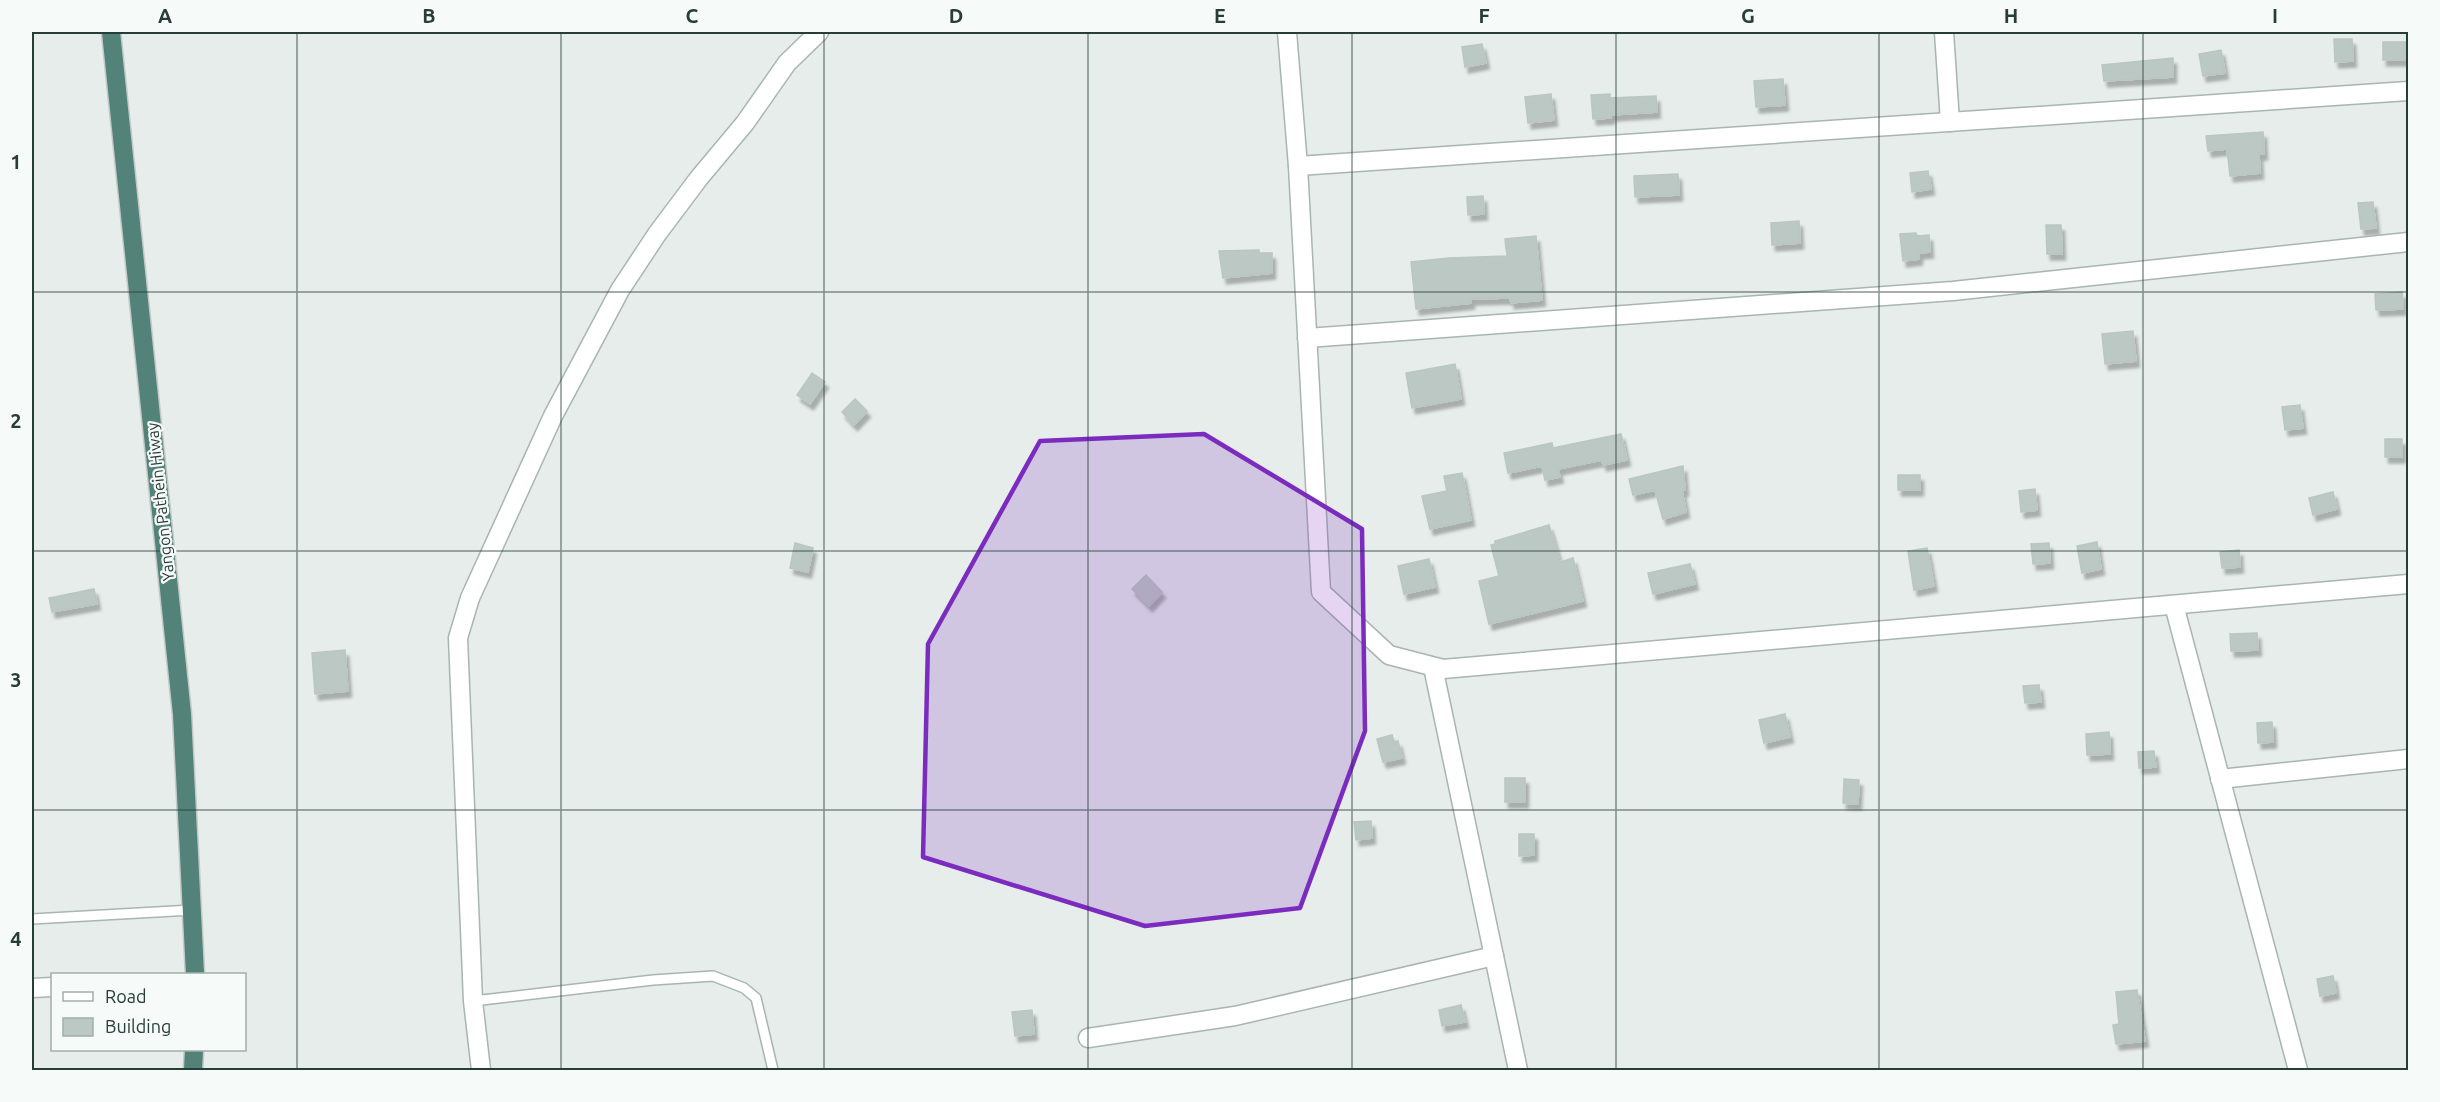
<svg xmlns="http://www.w3.org/2000/svg" width="2440" height="1102" viewBox="0 0 2440 1102" font-family="Ubuntu,sans-serif">
  <style>
    .building { fill: #bcc8c3; stroke: #b9c6c1; stroke-width: 1.5; filter: url(#shadow) }
    .lines { fill: none; stroke-linecap: round; stroke-linejoin: round }
    .service-casing { stroke: #a9b5b1; stroke-width: 12 }
    .minor-casing { stroke: #a9b5b1; stroke-width: 21 }
    .trunk-casing { stroke: #c3c9c7; stroke-width: 21 }
    .service { stroke: #fff; stroke-width: 9 }
    .minor { stroke: #fff; stroke-width: 18 }
    .trunk { stroke: #538278; stroke-width: 18 }
    .marked { fill: #7b2cbf; fill-opacity: 0.2; stroke: #7b2cbf; stroke-width: 4.5; stroke-linejoin: round }
    .grid { fill: none; stroke: #273d38; stroke-width: 1.5; stroke-opacity: 0.55 }
    .labels { text-anchor: middle; dominant-baseline: central; stroke-width: 4.5; stroke-linejoin: round; paint-order: stroke }
    .street-label { font-size: 16px; fill: #273d38; stroke: #f6faf8 }
    .neatline { fill: none; stroke: #273d38; stroke-width: 2 }
    .grid-label { font-size: 20px; text-anchor: middle; font-weight: bold; fill: #273d38 }
  </style>
  <defs>
    <filter id="shadow"><feDropShadow dx="3.5" dy="6" stdDeviation="1.5" flood-color="#0004"/></filter>
  </defs>
  <rect width="100%" height="100%" fill="#e6edea"/>
  <g class="building">
    <path d="M2334,39H2352L2353,61L2335,62Z"/>
    <rect x="2383" y="42" width="26" height="18"/>
    <path d="M1482,44L1486,63L1465,67L1462,47Z"/>
    <path d="M2221,50L2225,73L2203,76L2199,54Z"/>
    <path d="M2173,58V77L2104,81L2102,65Z"/>
    <path d="M1783,79L1785,105L1756,107L1754,81Z"/>
    <path d="M1551,94L1554,120L1528,123L1525,97Z"/>
    <path d="M1610,94V98L1656,96L1657,112L1611,115V118L1593,119L1591,95Z"/>
    <path d="M2263,132L2264,154H2259L2260,173L2230,176L2227,149L2208,151L2206,136Z"/>
    <path d="M1928,171L1931,189L1912,192L1910,173Z"/>
    <path d="M1678,174L1679,195L1635,197L1634,176Z"/>
    <path d="M1483,196L1484,214L1468,215L1467,197Z"/>
    <path d="M2373,202L2376,228L2361,229L2358,203Z"/>
    <path d="M1799,221L1800,243L1772,245L1771,223Z"/>
    <path d="M2046,225H2061L2062,254H2047Z"/>
    <path d="M1916,233L1917,236L1929,235L1930,252L1919,253V259L1903,261L1900,234Z"/>
    <path d="M1536,236L1542,300L1511,303L1510,298L1471,299V303L1416,309L1411,262L1449,258L1507,256L1505,239Z"/>
    <path d="M1259,250V253H1272V273L1223,278L1219,251Z"/>
    <path d="M2402,292L2403,309L2376,310L2375,294Z"/>
    <path d="M2133,331L2136,361L2105,364L2102,334Z"/>
    <path d="M1455,364L1461,399L1412,408L1406,373Z"/>
    <path d="M812,373L825,382L810,404L797,395Z"/>
    <path d="M855,399L867,411L854,425L842,412Z"/>
    <path d="M2300,405L2303,428L2285,430L2282,407Z"/>
    <path d="M1621,434L1627,460L1603,465L1602,460L1558,469L1560,477L1545,480L1542,466L1508,473L1504,453L1552,443L1553,448Z"/>
    <rect x="2385" y="439" width="17" height="18"/>
    <path d="M1683,466L1685,490H1682L1686,512L1663,519L1655,490L1633,495L1629,479Z"/>
    <path d="M1462,473L1471,520L1430,529L1422,496L1447,491L1444,476Z"/>
    <rect x="1898" y="475" width="22" height="15"/>
    <path d="M2035,489L2037,510L2021,512L2019,491Z"/>
    <path d="M2333,492L2337,509L2313,515L2309,498Z"/>
    <path d="M1549,525L1560,562L1573,558L1583,601L1489,624L1479,581L1499,576L1491,545L1495,544V541Z"/>
    <path d="M2097,542L2101,569L2082,573L2077,546Z"/>
    <path d="M795,543L813,548L808,572L790,568Z"/>
    <path d="M2049,543L2050,563L2033,564L2031,544Z"/>
    <path d="M1927,548L1934,586L1914,590L1908,551Z"/>
    <path d="M2239,550L2240,567L2222,568L2220,552Z"/>
    <path d="M1429,559L1435,587L1404,594L1398,566Z"/>
    <path d="M1690,564L1695,584L1653,594L1648,573Z"/>
    <path d="M1146,575L1162,592L1149,606L1132,589Z"/>
    <path d="M94,589L97,604L52,612L49,598Z"/>
    <path d="M2257,633L2258,650L2231,651L2230,634Z"/>
    <path d="M345,650L348,691L315,694L312,653Z"/>
    <path d="M2039,685L2041,702L2025,703L2023,686Z"/>
    <path d="M1785,714L1790,737L1764,743L1759,720Z"/>
    <path d="M2272,722L2273,742L2258,743L2257,723Z"/>
    <path d="M2109,732L2110,754L2087,755L2086,734Z"/>
    <path d="M1392,735L1394,742L1398,741L1402,758L1383,762L1377,739Z"/>
    <path d="M2154,751L2156,767L2139,768L2138,752Z"/>
    <rect x="1505" y="778" width="20" height="24"/>
    <path d="M1844,779L1859,780L1858,804L1843,803Z"/>
    <path d="M1371,821L1372,838L1356,840L1354,822Z"/>
    <path d="M1519,834H1534V855L1519,856Z"/>
    <path d="M2333,976L2336,993L2320,996L2317,979Z"/>
    <path d="M2137,990L2145,1041L2116,1044L2113,1025L2119,1024L2116,992Z"/>
    <path d="M1461,1005L1465,1022L1442,1026L1439,1010Z"/>
    <path d="M1032,1010L1034,1034L1015,1036L1012,1012Z"/>
  </g>
  <g class="lines">
    <g class="service-casing">
      <g id="service">
        <path d="M32,919L192,910"/>
        <path d="M473,1001L653,980L713,976L744,988L756,998L773,1070"/>
      </g>
    </g>
    <g class="minor-casing">
      <g id="minor">
        <path d="M1287,32L1298,166L1321,592L1389,655L1443,669L2408,584"/>
        <path d="M1944,32L1950,122"/>
        <path d="M1298,166L2408,91"/>
        <path d="M1307,338L1953,291L2408,242"/>
        <path d="M2174,605L2298,1070"/>
        <path d="M1433,667L1518,1070"/>
        <path d="M2220,779L2408,759"/>
        <path d="M32,988L52,987"/>
        <path d="M1088,1038L1235,1016L1494,956"/>
        <path d="M481,1070L473,1001L458,638L470,598L553,416L620,290L657,234L699,178L745,123L787,63L819,32"/>
      </g>
    </g>
    <g class="trunk-casing">
      <g id="trunk">
        <path d="M111,32L182,714L195,974"/>
        <path d="M193,1070L194,1050"/>
      </g>
    </g>
    <use href="#service" class="service"/>
    <use href="#minor" class="minor"/>
    <use href="#trunk" class="trunk"/>
  </g>
  <path class="marked" d="M1204,434L1362,529L1365,731L1300,908L1145,926L923,857L928,644L1040,441Z"/>
  <path class="grid" d="M297,32V1070M561,32V1070M824,32V1070M1088,32V1070M1352,32V1070M1616,32V1070M1879,32V1070M2143,32V1070M32,292H2408M32,551H2408M32,810H2408"/>
  <g class="labels">
    <g class="street-label">
      <text transform="translate(160 502) rotate(-96)">Yangon Pathein Hiway</text>
    </g>
  </g>
  <rect width="2440" height="1102" fill="none" stroke="#f6faf8" stroke-width="66"/>
  <rect x="51" y="973" width="195" height="78" fill="#f6faf8" stroke="#a3aeab" stroke-width="1.5"/>
  <rect x="63" y="992" width="30" height="9" fill="#ffffff" stroke="#a3aeab" stroke-width="1.5"/>
  <text x="105" y="1003" font-size="18" fill="#273d38">Road</text>
  <rect x="63" y="1018" width="30" height="18" fill="#bcc8c3" stroke="#a3aeab" stroke-width="1.5"/>
  <text x="105" y="1033" font-size="18" fill="#273d38">Building</text>
  <rect x="33" y="33" width="2374" height="1036" class="neatline"/>
  <g class="grid-label">
    <text x="165" y="23">A</text>
    <text x="429" y="23">B</text>
    <text x="692" y="23">C</text>
    <text x="956" y="23">D</text>
    <text x="1220" y="23">E</text>
    <text x="1484" y="23">F</text>
    <text x="1748" y="23">G</text>
    <text x="2011" y="23">H</text>
    <text x="2275" y="23">I</text>
    <text x="16" y="169">1</text>
    <text x="16" y="428">2</text>
    <text x="16" y="687">3</text>
    <text x="16" y="946">4</text>
  </g>
</svg>
